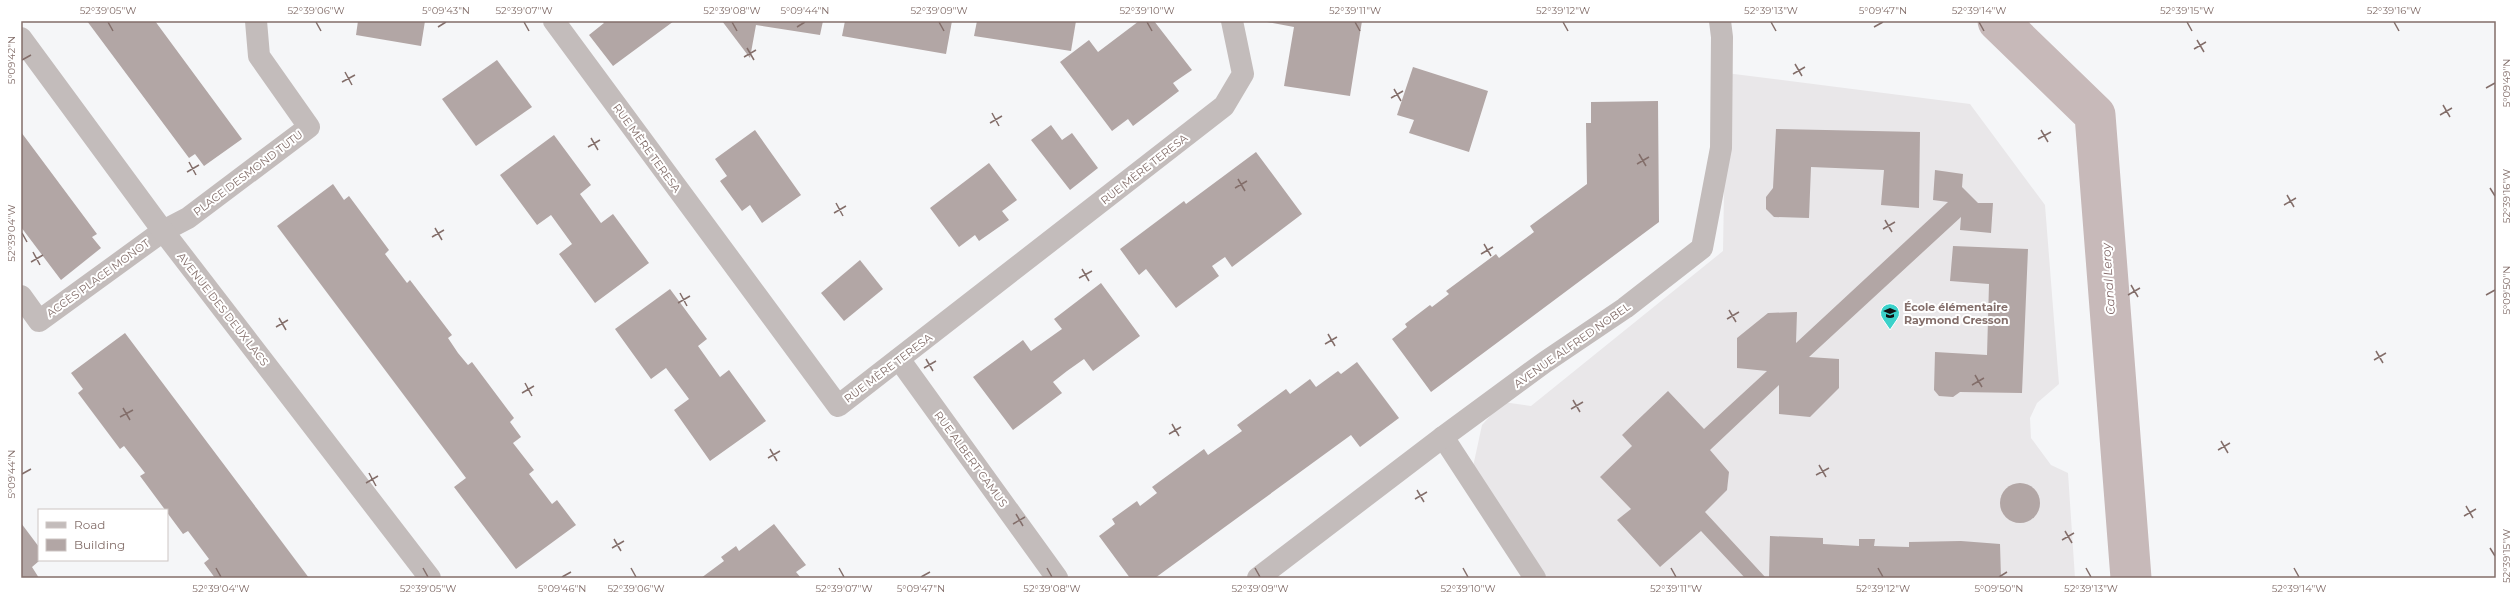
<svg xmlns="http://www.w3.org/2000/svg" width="2517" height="599" viewBox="0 0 2517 599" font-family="Montserrat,sans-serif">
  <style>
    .built { fill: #e9e7e9 }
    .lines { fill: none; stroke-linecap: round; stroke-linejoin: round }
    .canal { stroke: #c7b9b9; stroke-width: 41 }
    .building { fill: #b2a6a5 }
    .service { stroke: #c3bcbb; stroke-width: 22 }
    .minor { stroke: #c3bcbb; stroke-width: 22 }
    .tertiary { stroke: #c3bcbb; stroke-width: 22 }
    .ticks { fill: none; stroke: #836e6a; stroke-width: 1.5 }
    .labels { text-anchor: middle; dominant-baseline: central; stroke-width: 4; stroke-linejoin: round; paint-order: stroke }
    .street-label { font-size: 11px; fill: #836e6a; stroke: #fff }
    .poi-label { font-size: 11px; font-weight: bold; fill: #836e6a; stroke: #fff; text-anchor: start }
    .water-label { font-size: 12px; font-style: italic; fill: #856b6b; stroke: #fff }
    .neatline { fill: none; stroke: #836e6a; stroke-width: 1.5 }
    .ticks-label { font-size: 10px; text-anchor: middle; fill: #836e6a }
  </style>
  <rect width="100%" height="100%" fill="#f5f6f8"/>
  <path class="built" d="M1726,73L1970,104L2045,205L2059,384L2037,403L2030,418L2031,438L2051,465L2068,473L2075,578H1547L1471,476L1482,425L1503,402L1531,406L1723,251Z"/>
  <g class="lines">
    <path class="canal" d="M1998,21L2095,115L2131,578"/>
  </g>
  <g class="building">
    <path d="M87,21H155L242,139L204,166L195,154L189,158Z"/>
    <path d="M358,21H425L421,46L356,35Z"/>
    <path d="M602,21H674L613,66L589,35L604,23Z"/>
    <path d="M722,21H823L820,35L756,25L750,58Z"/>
    <path d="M845,21H952L946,54L842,36Z"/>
    <path d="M977,21H1076L1071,51L974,36Z"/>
    <path d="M1139,21H1154L1192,70L1173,83L1179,91L1133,126L1128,119L1112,131L1060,62L1089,40L1098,52Z"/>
    <path d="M1262,21H1362L1350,96L1284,86L1294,27Z"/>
    <path d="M497,60L532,107L476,146L442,99Z"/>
    <path d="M1413,67L1488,91L1469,152L1409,133L1414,120L1397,115Z"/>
    <path d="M1658,101L1659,222L1431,392L1392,339L1407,327L1405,324L1430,305L1432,307L1449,294L1446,291L1496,254L1499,258L1534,232L1530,226L1587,184L1586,123H1591V102Z"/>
    <path d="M1051,125L1062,140L1072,133L1098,168L1070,190L1031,140Z"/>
    <path d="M1776,129L1920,132L1919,208L1881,205L1884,170L1811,167L1809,218L1774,217L1766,209V197L1773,188Z"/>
    <path d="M755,130L801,195L762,223L750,205L742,211L720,181L727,176L715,159Z"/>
    <path d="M21,132L97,234L92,237L101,248L61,280L21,227Z"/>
    <path d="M554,135L591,185L580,194L601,223L613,214L649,263L595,303L559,254L572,244L551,215L537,225L500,175Z"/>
    <path d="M1256,152L1302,214L1232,267L1225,257L1212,266L1219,276L1176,308L1146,269L1139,275L1120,249L1184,201L1186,204Z"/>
    <path d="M989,163L1017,200L1002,211L1009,220L979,241L975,235L959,247L930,208Z"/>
    <path d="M1935,170L1963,174L1962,187L1978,203H1993L1991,233L1960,230L1961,217L1809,357L1839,359V388L1810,417L1779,414V385L1710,450L1729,472L1727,490L1705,512L1766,578H1745L1701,531L1660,567L1617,520L1631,509L1600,477L1632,446L1622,435L1668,391L1704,429L1767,371L1737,368V338L1768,313L1797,312L1796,343L1948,202L1933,200Z"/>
    <path d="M333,184L344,200L349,196L389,250L385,254L407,283L410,280L452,335L448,338L458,353L468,365L472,362L514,418L510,422L521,437L513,443L534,470L529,474L552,504L557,500L576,525L516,569L454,487L466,478L277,226Z"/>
    <path d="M1953,246L2028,249L2022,393L1960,392L1953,397L1939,396L1934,390L1935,352L1987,355L1989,284L1950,281Z"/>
    <path d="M860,260L883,289L844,321L821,293Z"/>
    <path d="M1101,283L1140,336L1093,371L1084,359L1067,371L1053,382L1062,393L1013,430L973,377L1023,340L1031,351L1062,329L1054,319Z"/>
    <path d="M670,289L707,339L698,346L720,377L729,370L766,421L710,461L674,410L689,399L666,368L651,379L615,329Z"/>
    <path d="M125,333L222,462L309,578H215L204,563L209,559L188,531L183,534L140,476L145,473L124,446L120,449L78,393L83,389L71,373Z"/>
    <path d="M1357,362L1399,418L1360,447L1351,435L1155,578H1130L1099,536L1115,524L1112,519L1137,501L1140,506L1157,493L1152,487L1204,449L1208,455L1242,431L1237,425L1286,389L1290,394L1310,379L1316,387L1338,371L1341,374Z"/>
    <circle cx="2020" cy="503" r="20"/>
    <path d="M21,523L39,547V561L32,567L39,578H21Z"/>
    <path d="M774,524L806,565L796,572L801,578H701L724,561L721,557L736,546L739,551Z"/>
    <path d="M1770,536L1823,538V544L1859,546V539H1875L1874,546L1909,547V542L1961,541L2000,544L2001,578H1769Z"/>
  </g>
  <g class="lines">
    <path class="service" d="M554,21L838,406L1224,106L1243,74L1232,21"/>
    <g class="minor">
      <path d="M21,296L39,321L163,231L188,218L309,127L259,56L256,21"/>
      <path d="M899,359L1057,578"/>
      <path d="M1443,437L1535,578"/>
      <path d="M1258,578L1443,437L1545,362L1625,308L1702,248L1721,148L1722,37L1720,21"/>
    </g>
    <path class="tertiary" d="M21,38L163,231L430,578"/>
  </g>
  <path class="ticks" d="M108,22L113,31M316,22L321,31M524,22L529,31M732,22L737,31M939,22L944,31M1147,22L1152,31M1355,22L1360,31M1563,22L1568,31M1771,22L1776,31M1979,22L1984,31M2187,22L2192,31M2394,22L2399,31M438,27L446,22M797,27L805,22M1874,27L1883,22M2197,40L2204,52M747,48L754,60M2194,49L2206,42M744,57L756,50M22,60L31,55M1795,64L1802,76M345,72L352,85M1793,74L1805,67M342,82L355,75M2486,88L2495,83M1394,89L1401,101M1391,98L1403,91M2443,105L2450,117M992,113L999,126M2440,115L2452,108M990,123L1002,116M2041,130L2048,142M591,138L598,150M2038,139L2051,132M588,147L600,140M1639,154L1646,166M189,162L196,175M1637,164L1649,157M187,172L199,165M1238,179L1245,191M1235,188L1247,181M2490,188L2495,196M2287,195L2294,207M836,203L843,216M2284,205L2296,198M834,213L846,206M1885,220L1892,232M435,228L442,240M1883,229L1895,222M22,233L27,242M432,237L444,230M1484,244L1491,256M33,252L40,265M1481,254L1493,247M31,262L43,255M1082,269L1089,281M1079,278L1092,271M2131,285L2138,297M680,293L687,306M2128,295L2140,288M2486,295L2495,290M678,303L690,296M1729,310L1736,322M279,318L286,330M1727,319L1739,312M276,327L288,320M1328,334L1335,346M1325,344L1337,337M2376,351L2383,363M926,359L933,371M2374,360L2386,353M924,368L936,361M1975,375L1982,387M525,383L532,396M1972,385L1984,378M522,393L534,386M1573,400L1580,412M123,408L130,420M1571,409L1583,402M120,417L133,410M1172,424L1179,436M1169,434L1181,427M2221,441L2228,453M770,449L777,461M2218,450L2230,443M768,458L780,451M1819,465L1826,477M369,473L376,486M22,474L31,469M1816,475L1829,468M366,483L378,476M1417,490L1424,502M1415,499L1427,492M2466,506L2473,518M1016,514L1023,526M2464,516L2476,509M1013,524L1025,517M2065,531L2072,543M614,539L621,551M2062,540L2074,533M612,548L624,541M2490,548L2495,556M216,568L221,577M423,568L428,577M631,568L636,577M839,568L844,577M1047,568L1052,577M1255,568L1260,577M1463,568L1468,577M1671,568L1676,577M1878,568L1883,577M2086,568L2091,577M2294,568L2299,577M562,577L571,572M921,577L930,572M1999,577L2007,572"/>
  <defs>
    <g id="school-pin" transform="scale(1)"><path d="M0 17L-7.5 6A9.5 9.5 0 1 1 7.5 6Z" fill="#3bd2ca" stroke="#fff"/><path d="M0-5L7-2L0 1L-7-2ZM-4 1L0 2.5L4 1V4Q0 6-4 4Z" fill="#111"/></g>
  </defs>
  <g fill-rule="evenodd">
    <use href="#school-pin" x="1890" y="313"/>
  </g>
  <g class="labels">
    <g class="street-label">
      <text transform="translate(647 148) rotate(54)">RUE MÈRE TERESA</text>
      <text transform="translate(1144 169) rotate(-38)">RUE MÈRE TERESA</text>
      <text transform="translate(248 173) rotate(-37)">PLACE DESMOND TUTU</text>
      <text transform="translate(98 278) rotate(-36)">ACCÈS PLACE MONOT</text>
      <text transform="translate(223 309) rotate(52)">AVENUE DES DEUX LACS</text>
      <text transform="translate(1572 345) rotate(-35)">AVENUE ALFRED NOBEL</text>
      <text transform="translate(888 368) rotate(-37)">RUE MÈRE TERESA</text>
      <text transform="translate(971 459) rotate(54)">RUE ALBERT CAMUS</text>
    </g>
    <g class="poi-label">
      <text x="1904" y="307">École élémentaire<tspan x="1904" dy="13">Raymond Cresson</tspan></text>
    </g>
    <g class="water-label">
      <text transform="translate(2108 279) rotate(-94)">Canal Leroy</text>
    </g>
  </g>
  <rect width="2517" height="599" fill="none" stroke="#ffffff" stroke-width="44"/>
  <rect x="38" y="509" width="130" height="52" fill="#ffffff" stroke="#cdc5c3"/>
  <rect x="46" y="522" width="20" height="6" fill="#c3bcbb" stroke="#cdc5c3"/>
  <text x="74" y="529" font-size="12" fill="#836e6a">Road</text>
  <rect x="46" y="539" width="20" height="12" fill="#b2a6a5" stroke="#cdc5c3"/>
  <text x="74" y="549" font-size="12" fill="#836e6a">Building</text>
  <rect x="22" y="22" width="2473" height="555" class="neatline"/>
  <g class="ticks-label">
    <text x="108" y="14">52°39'05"W</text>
    <text x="316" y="14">52°39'06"W</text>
    <text x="446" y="14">5°09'43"N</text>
    <text x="524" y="14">52°39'07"W</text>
    <text x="732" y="14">52°39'08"W</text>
    <text x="805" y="14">5°09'44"N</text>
    <text x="939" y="14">52°39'09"W</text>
    <text x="1147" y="14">52°39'10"W</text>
    <text x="1355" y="14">52°39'11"W</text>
    <text x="1563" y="14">52°39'12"W</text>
    <text x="1771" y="14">52°39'13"W</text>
    <text x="1883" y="14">5°09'47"N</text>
    <text x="1979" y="14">52°39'14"W</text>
    <text x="2187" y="14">52°39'15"W</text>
    <text x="2394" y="14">52°39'16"W</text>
    <text transform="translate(11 60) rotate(-90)" y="4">5°09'42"N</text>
    <text transform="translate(2506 83) rotate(-90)" y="4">5°09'49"N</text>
    <text transform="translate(2506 196) rotate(-90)" y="4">52°39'16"W</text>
    <text transform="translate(11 233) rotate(-90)" y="4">52°39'04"W</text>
    <text transform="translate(2506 290) rotate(-90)" y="4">5°09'50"N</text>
    <text transform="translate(11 474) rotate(-90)" y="4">5°09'44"N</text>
    <text transform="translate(2506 556) rotate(-90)" y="4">52°39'15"W</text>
    <text x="221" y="592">52°39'04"W</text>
    <text x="428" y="592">52°39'05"W</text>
    <text x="562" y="592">5°09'46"N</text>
    <text x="636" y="592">52°39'06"W</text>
    <text x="844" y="592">52°39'07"W</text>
    <text x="921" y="592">5°09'47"N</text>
    <text x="1052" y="592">52°39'08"W</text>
    <text x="1260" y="592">52°39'09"W</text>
    <text x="1468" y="592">52°39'10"W</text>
    <text x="1676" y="592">52°39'11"W</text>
    <text x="1883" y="592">52°39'12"W</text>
    <text x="1999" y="592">5°09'50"N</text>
    <text x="2091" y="592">52°39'13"W</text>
    <text x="2299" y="592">52°39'14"W</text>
  </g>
</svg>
